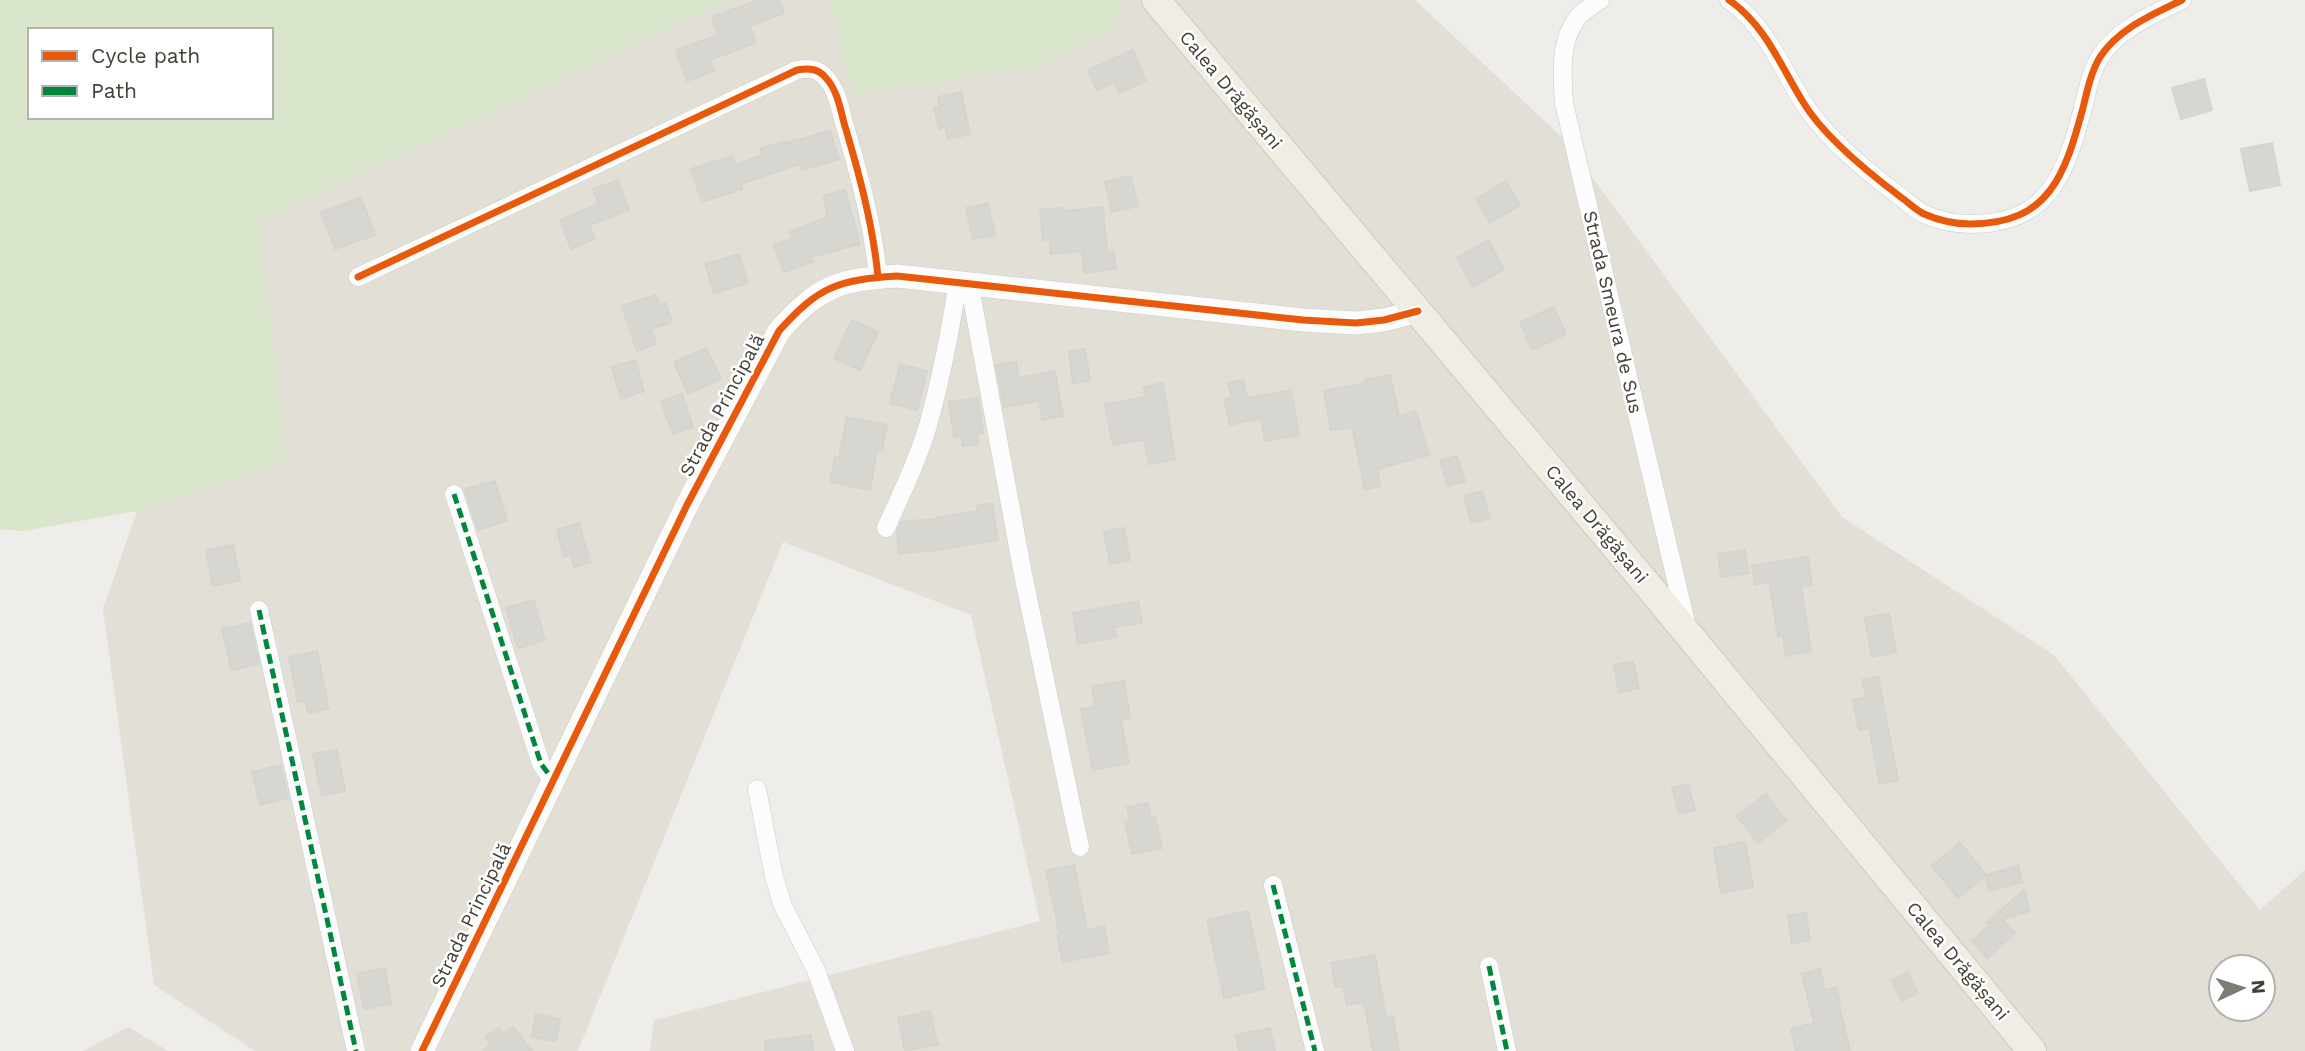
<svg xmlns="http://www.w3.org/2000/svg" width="2305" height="1051" viewBox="0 0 2305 1051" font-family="'Work Sans',sans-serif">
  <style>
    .residential { fill: #e1dfd6; fill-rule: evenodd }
    .green { fill: #d9e6cb; fill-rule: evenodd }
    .building { fill: #d7d6d1; stroke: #d6d4cf; stroke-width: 2 }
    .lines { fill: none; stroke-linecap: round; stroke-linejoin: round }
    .minor-casing { stroke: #cccbc6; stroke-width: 19 }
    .tertiary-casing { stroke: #cccbc6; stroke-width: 24 }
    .primary-casing { stroke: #cfcab8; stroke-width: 30 }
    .minor { stroke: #fcfcfc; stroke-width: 18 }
    .tertiary { stroke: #fcfcfc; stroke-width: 23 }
    .primary { stroke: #efede4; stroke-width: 28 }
    .quiet { stroke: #00873e; stroke-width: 5; stroke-dasharray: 10 5; stroke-linecap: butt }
    .cycleway-casing { stroke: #fff; stroke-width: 11 }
    .cycleway { stroke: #e8590c; stroke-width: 7 }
    .labels { text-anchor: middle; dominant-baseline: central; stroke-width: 5; stroke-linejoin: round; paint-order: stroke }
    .street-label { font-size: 19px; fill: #433f36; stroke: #fff }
  </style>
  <rect width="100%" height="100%" fill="#eeede9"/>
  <g class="residential">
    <path d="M729,0H828L855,95L1122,6L1118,0H1415L1564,139L1842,517L2054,655L2260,910L2305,870V1051H650L654,1020L1040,921L971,615L783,542L578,1051H255L154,985L103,609L137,511L287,461L259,222ZM2221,967H2263V1009H2221Z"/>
    <path d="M128,1027L168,1051H83Z"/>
  </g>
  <g class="green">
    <path d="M0,0H729L259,222L287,461L137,511L23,531L0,529ZM30,30H271V117H30Z"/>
    <path d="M828,0H1118L1122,5L1112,32L1037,66L854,95Z"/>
  </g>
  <g class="building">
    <path d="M759,0H779L784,13L750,26L756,43L710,60L714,71L687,81L676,50L718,35L712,17Z"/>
    <path d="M1133,50L1146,81L1119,93L1115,82L1097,90L1088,70Z"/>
    <path d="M2204,79L2212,110L2181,119L2172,88Z"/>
    <path d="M961,92L970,134L948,139L945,127L939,129L934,108L940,107L938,97Z"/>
    <path d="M830,131L839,159L802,170L800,164L741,184L742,189L702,202L691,169L732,156L735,165L762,155L760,149L785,141L786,143Z"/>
    <path d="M2272,143L2280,185L2250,191L2241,149Z"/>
    <path d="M1131,176L1138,206L1112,212L1105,182Z"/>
    <path d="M618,180L629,210L589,225L595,239L571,249L560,220L599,204L593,189Z"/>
    <path d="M1506,181L1520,205L1490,223L1476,199Z"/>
    <path d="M845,190L860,244L811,257L813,262L784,272L774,245L793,239L790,232L828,217L823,196Z"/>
    <path d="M361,197L375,235L335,249L321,212Z"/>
    <path d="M988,203L995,235L973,239L966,208Z"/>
    <path d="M1103,207L1107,253L1114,252L1116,269L1084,273L1082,251L1051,254L1050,239L1043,240L1040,210L1064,208L1065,211Z"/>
    <path d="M1488,240L1504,269L1473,287L1457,258Z"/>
    <path d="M739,254L748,283L714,293L705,264Z"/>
    <path d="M656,295L660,305L666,303L672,322L651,329L656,344L637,351L622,306Z"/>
    <path d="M1554,307L1566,334L1532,350L1520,322Z"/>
    <path d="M852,320L878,332L860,370L834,358Z"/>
    <path d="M706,348L721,379L688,394L674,362Z"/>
    <path d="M1085,349L1090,380L1073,383L1069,351Z"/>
    <path d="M635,360L644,391L621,399L612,367Z"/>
    <path d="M1016,362L1019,378L1055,371L1063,416L1042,420L1039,401L1004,407L996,365Z"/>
    <path d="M900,364L927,371L917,410L890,403Z"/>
    <path d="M1390,375L1399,416L1416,411L1429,455L1377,469L1380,486L1365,490L1352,427L1331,430L1324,391L1366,383L1365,380Z"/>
    <path d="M1243,380L1247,398L1291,390L1299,435L1265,441L1261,418L1230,425L1224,399L1232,397L1228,383Z"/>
    <path d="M1163,383L1175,459L1149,464L1144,440L1113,445L1105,404L1145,397L1143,387Z"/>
    <path d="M682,394L693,427L673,434L661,401Z"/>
    <path d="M978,398L983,433L977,434L978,444L963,446L962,436L954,437L949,402Z"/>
    <path d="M847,417L887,425L882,451L877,450L870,490L830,482L835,457L839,458Z"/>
    <path d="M1457,456L1465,481L1448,486L1440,461Z"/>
    <path d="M495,481L507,521L478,530L465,489Z"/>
    <path d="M1482,491L1490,518L1471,523L1464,496Z"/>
    <path d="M992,503L998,540L929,551L899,553L897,532L901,522L933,519L977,511V506Z"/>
    <path d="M579,523L590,562L574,567L571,555L564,557L557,530Z"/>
    <path d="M1124,528L1130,560L1110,564L1104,532Z"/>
    <path d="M233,545L240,580L213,586L206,550Z"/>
    <path d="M1745,550L1749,573L1721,577L1718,554Z"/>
    <path d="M1808,557L1812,585L1801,587L1811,651L1786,656L1783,635L1778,636L1769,582L1755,585L1752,566Z"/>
    <path d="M534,600L545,640L518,648L506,608Z"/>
    <path d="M1138,602L1142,623L1114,627L1116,637L1078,644L1073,613Z"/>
    <path d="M1889,613L1896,652L1872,657L1865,618Z"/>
    <path d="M250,623L259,664L232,670L222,629Z"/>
    <path d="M317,651L329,709L308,713L305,700L298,702L289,657Z"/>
    <path d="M1633,661L1639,688L1619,692L1614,665Z"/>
    <path d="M1878,677L1898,780L1880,784L1869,728L1859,730L1853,700L1866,697L1862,680Z"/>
    <path d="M1124,681L1130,718L1121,719L1129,763L1093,770L1081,709L1095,707L1092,686Z"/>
    <path d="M337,750L345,791L322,796L313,754Z"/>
    <path d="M280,765L288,798L260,805L252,772Z"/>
    <path d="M1688,784L1695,810L1679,814L1672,788Z"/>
    <path d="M1766,794L1786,821L1758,843L1737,816Z"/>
    <path d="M1148,803L1151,817L1155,816L1162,848L1132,854L1125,822L1130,821L1127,807Z"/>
    <path d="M1745,842L1753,887L1721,893L1714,848Z"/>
    <path d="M1960,843L1986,875L2018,866L2022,882L1989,891L1985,876L1958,898L1932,866Z"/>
    <path d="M1074,865L1087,930L1104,926L1109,953L1063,962L1057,935H1060L1046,871Z"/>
    <path d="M2024,890L2030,911L2002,919L2015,933L1987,958L1972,941L1995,921L1986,923Z"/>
    <path d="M1248,911L1265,989L1224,998L1207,920Z"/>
    <path d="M1806,913L1810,940L1792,943L1788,916Z"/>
    <path d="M1375,955L1386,1017L1393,1016L1399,1051H1373L1364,1002L1347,1005L1343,986L1335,987L1331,963Z"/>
    <path d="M385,968L391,1004L364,1009L357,974Z"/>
    <path d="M1820,969L1825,990L1836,987L1840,1002H1838L1850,1051H1796L1791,1029L1814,1023L1802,974Z"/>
    <path d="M1908,972L1918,993L1902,1001L1892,980Z"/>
    <path d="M930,1011L938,1045L905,1051L898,1018Z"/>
    <path d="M536,1014L560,1019L556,1041L532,1037Z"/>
    <path d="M513,1027L532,1051H483L491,1044L486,1037L498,1028L503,1034Z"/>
    <path d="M1270,1028L1275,1051H1239L1236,1035Z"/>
    <path d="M811,1035L813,1051H765V1041Z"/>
  </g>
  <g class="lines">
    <g class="minor-casing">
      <g id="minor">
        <path d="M1600,0C1593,5 1583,11 1578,17C1559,41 1562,75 1564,103L1687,627"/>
        <path d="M1729,0C1766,26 1780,65 1803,102C1824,137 1870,174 1902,198C1909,203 1916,210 1924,214C1938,220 1955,224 1970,224C2050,224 2065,174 2083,108C2087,91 2091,72 2100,57C2119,28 2152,15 2182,0"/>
        <path d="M358,277L797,70C808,68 818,68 826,78C837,90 840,107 844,123C859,173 873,225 878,277"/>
        <path d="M969,282L1023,574L1080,847"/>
        <path d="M454,494L541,764L554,781"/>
        <path d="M886,528C902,492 920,456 930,418C942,374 951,327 958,281"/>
        <path d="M259,610L356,1051"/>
        <path d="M757,789L774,877L783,906L816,970L845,1051"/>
        <path d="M1273,885L1315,1051"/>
        <path d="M1489,966L1507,1051"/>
      </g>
    </g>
    <g class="tertiary-casing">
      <path id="tertiary" d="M422,1051L687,505L779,331C819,286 838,280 897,276L1303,320L1356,323L1384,320L1418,311"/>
    </g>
    <g class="primary-casing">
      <path id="primary" d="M1156,0L1646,583L2032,1051"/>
    </g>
    <use href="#minor" class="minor"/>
    <use href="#tertiary" class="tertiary"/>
    <use href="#primary" class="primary"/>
    <g class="quiet">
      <path d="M454,494L541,764L554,781"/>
      <path d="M259,610L356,1051"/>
      <path d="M1273,885L1315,1051"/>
      <path d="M1489,966L1507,1051"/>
    </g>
    <g class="cycleway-casing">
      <g id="cycleway">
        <path d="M1729,0C1766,26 1780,65 1803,102C1824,137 1870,174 1902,198C1909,203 1916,210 1924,214C1938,220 1955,224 1970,224C2050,224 2065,174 2083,108C2087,91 2091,72 2100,57C2119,28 2152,15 2182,0"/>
        <path d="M358,277L797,70C808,68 818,68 826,78C837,90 840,107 844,123C859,173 873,225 878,277"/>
        <path d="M422,1051L687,505L779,331C819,286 838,280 897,276L1303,320L1356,323L1384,320L1418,311"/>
      </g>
    </g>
    <use href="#cycleway" class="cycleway"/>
  </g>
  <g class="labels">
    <g class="street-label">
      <text transform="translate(1231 90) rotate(50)">Calea Drăgășani</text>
      <text transform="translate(1613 312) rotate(77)">Strada Smeura de Sus</text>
      <text transform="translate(722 405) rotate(-62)">Strada Principală</text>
      <text transform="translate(1597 524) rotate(50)">Calea Drăgășani</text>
      <text transform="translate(471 915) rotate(-64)">Strada Principală</text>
      <text transform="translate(1958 961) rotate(50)">Calea Drăgășani</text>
    </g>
  </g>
  <rect x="28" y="28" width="245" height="91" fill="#ffffff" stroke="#b4b2af" stroke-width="2"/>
  <rect x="42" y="51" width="35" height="10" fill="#e8590c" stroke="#b4b2af" stroke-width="2"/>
  <text x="91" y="63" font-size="21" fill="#433f36">Cycle path</text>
  <rect x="42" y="86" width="35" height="10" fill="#00873e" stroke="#b4b2af" stroke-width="2"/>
  <text x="91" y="98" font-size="21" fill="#433f36">Path</text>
  <g transform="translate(2242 988) rotate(86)"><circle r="33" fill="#ffffff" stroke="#b4b2af" stroke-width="2"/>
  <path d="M0-5L12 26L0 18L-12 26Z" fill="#7f7c75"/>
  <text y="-10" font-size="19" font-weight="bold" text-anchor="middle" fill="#433f36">N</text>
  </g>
</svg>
